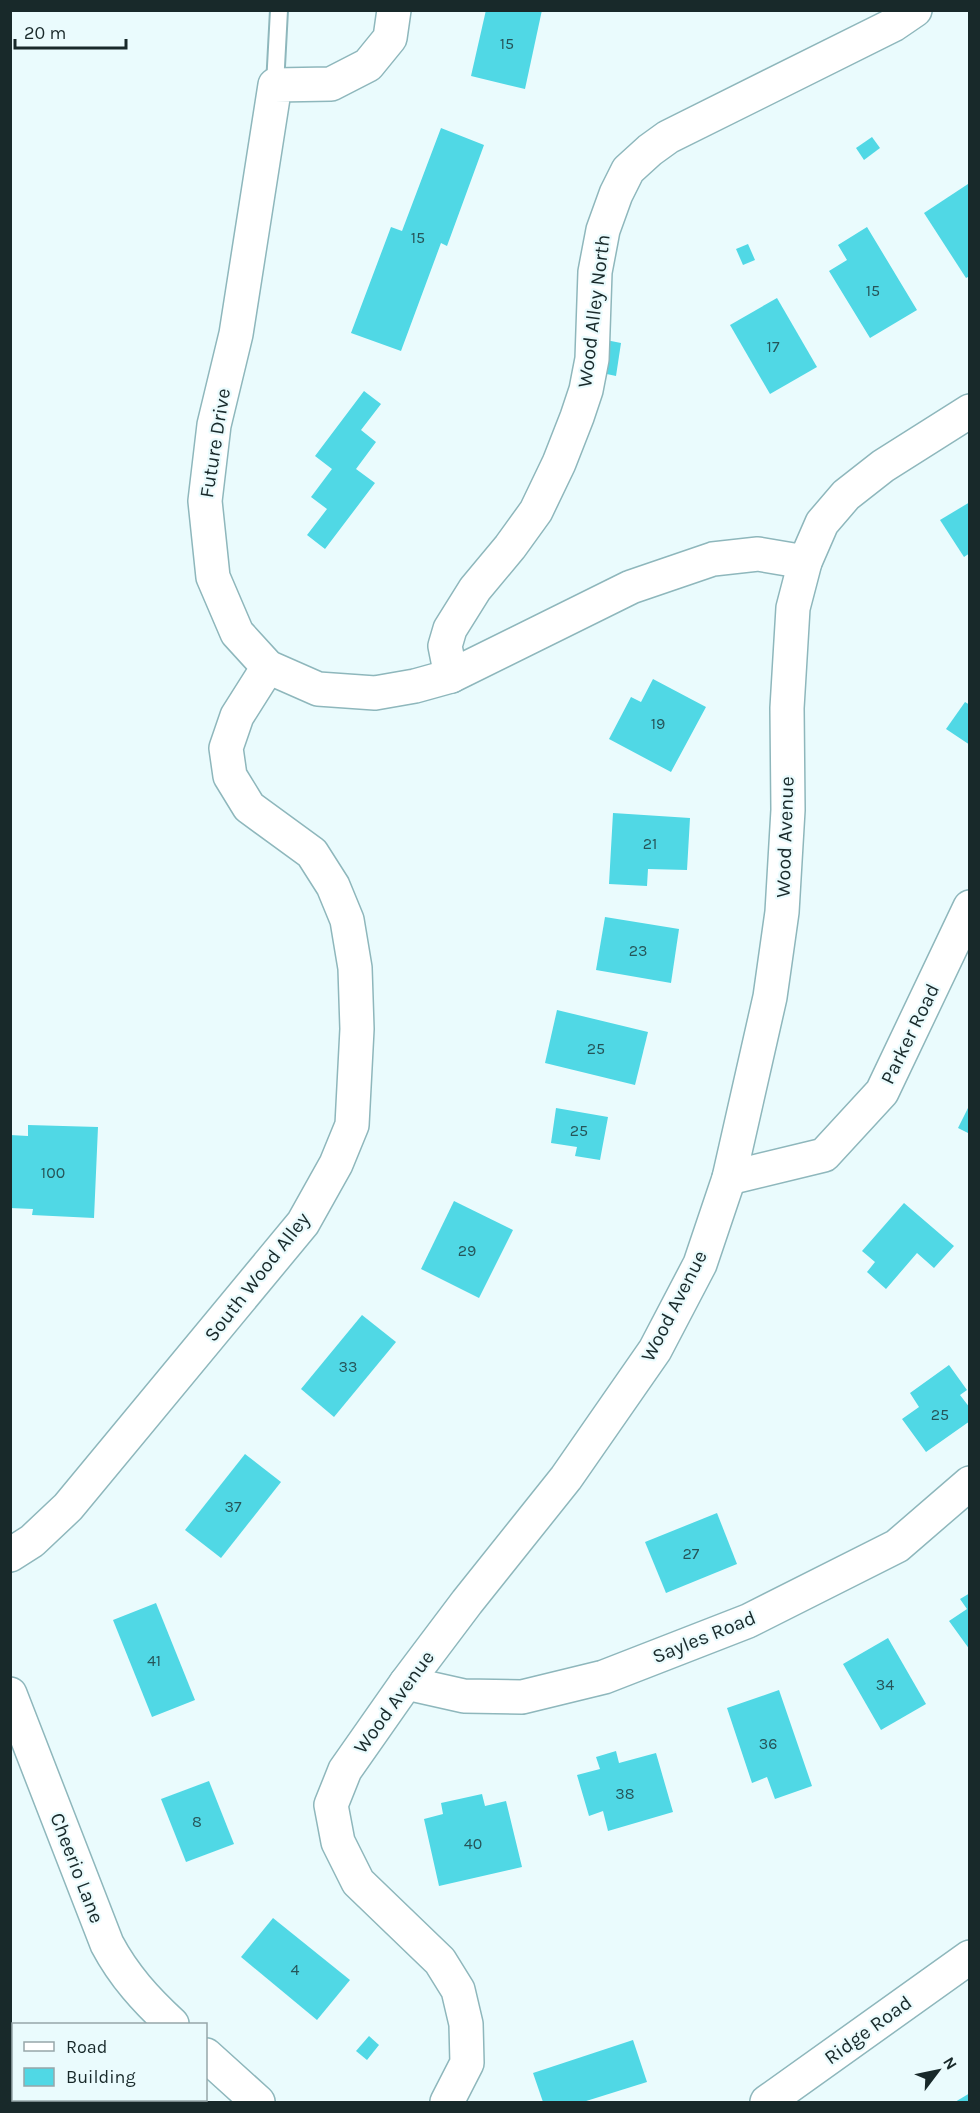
<svg xmlns="http://www.w3.org/2000/svg" width="980" height="2113" viewBox="0 0 980 2113" font-family="Karla,sans-serif">
  <style>
    .building { fill: #50d8e5 }
    .lines { fill: none; stroke-linecap: round; stroke-linejoin: round }
    .service-casing { stroke: #8eb7bc; stroke-width: 20 }
    .minor-casing { stroke: #8eb7bc; stroke-width: 36 }
    .tertiary-casing { stroke: #8eb7bc; stroke-width: 36 }
    .service { stroke: #fff; stroke-width: 16 }
    .minor { stroke: #fff; stroke-width: 33 }
    .tertiary { stroke: #fff; stroke-width: 33 }
    .labels { text-anchor: middle; dominant-baseline: central; stroke-width: 4.5; stroke-linejoin: round; paint-order: stroke }
    .number-label { font-size: 16px; fill: #265559 }
    .street-label { font-size: 20px; fill: #18292a; stroke: #eafbfd }
  </style>
  <rect width="100%" height="100%" fill="#eafbfd"/>
  <g class="building">
    <path d="M486,10H542L525,89L471,76Z"/>
    <path d="M441,128L484,145L447,246L441,243L401,351L351,333L391,227L402,231Z"/>
    <path d="M872,137L880,148L864,160L856,148Z"/>
    <path d="M968,184L970,187V276L966,278L924,213Z"/>
    <path d="M867,227L917,310L870,338L829,271L847,260L838,245Z"/>
    <path d="M748,244L755,260L743,265L736,249Z"/>
    <path d="M777,298L817,367L770,394L730,325Z"/>
    <path d="M606,340L621,343L616,376L602,373Z"/>
    <path d="M364,391L381,404L361,430L376,442L356,469L375,483L325,549L307,535L327,509L311,497L332,469L315,456Z"/>
    <path d="M970,502V553L964,557L940,520Z"/>
    <path d="M653,679L706,707L671,772L609,739L631,697L641,702Z"/>
    <path d="M965,702L970,705V745L946,729Z"/>
    <path d="M613,813L690,818L687,870L648,869L647,886L609,884Z"/>
    <path d="M605,917L679,929L671,983L596,970Z"/>
    <path d="M557,1010L648,1032L635,1085L545,1063Z"/>
    <path d="M970,1104V1134L958,1128Z"/>
    <path d="M556,1108L608,1117L600,1160L575,1156L577,1147L551,1143Z"/>
    <path d="M28,1125L98,1127L94,1218L32,1215L33,1209L10,1208V1135L28,1136Z"/>
    <path d="M454,1201L513,1230L479,1298L421,1269Z"/>
    <path d="M904,1203L954,1246L934,1268L917,1253L886,1289L867,1272L875,1262L862,1251Z"/>
    <path d="M362,1315L396,1342L334,1417L301,1389Z"/>
    <path d="M949,1365L967,1390L960,1395L970,1408V1421L926,1452L902,1419L919,1407L910,1393Z"/>
    <path d="M245,1454L281,1482L221,1558L185,1530Z"/>
    <path d="M717,1513L737,1564L666,1593L645,1542Z"/>
    <path d="M970,1593V1650L949,1621L967,1609L960,1599Z"/>
    <path d="M156,1603L195,1700L152,1717L113,1620Z"/>
    <path d="M888,1638L926,1704L881,1730L843,1664Z"/>
    <path d="M779,1690L812,1786L775,1799L767,1777L752,1783L727,1708Z"/>
    <path d="M616,1751L619,1763L656,1753L673,1812L608,1831L603,1811L589,1816L577,1775L600,1769L596,1757Z"/>
    <path d="M209,1781L234,1844L186,1862L161,1799Z"/>
    <path d="M482,1794L485,1806L506,1801L522,1867L439,1886L424,1819L443,1814L441,1803Z"/>
    <path d="M273,1918L350,1980L317,2020L241,1957Z"/>
    <path d="M369,2036L379,2045L367,2060L356,2051Z"/>
    <path d="M633,2040L647,2082L583,2102H543L533,2073Z"/>
    <path d="M970,2093V2102H955Z"/>
  </g>
  <g class="lines">
    <g class="service-casing">
      <path id="service" d="M275,85L279,10"/>
    </g>
    <g class="minor-casing">
      <g id="minor">
        <path d="M394,10L390,38L368,65L331,84L275,85L236,334L214,425L205,501L213,577L237,633L268,667L318,689L375,693L415,686L451,676L631,587L713,559L758,554L805,562"/>
        <path d="M451,676L445,646L450,629L475,589L510,547L536,511L559,463L577,417L586,390L592,359L595,272L603,230L616,194L628,170L650,150L668,137L893,25L915,10"/>
        <path d="M729,1178L824,1155L882,1092L970,907"/>
        <path d="M10,1555L32,1541L68,1507L303,1223L336,1164L352,1125L357,1029L355,968L347,920L333,886L312,853L249,807L230,776L226,748L237,716L268,667"/>
        <path d="M406,1683L464,1696L522,1697L604,1677L748,1621L897,1546L970,1483"/>
        <path d="M10,1694L107,1944C124,1976 146,2000 172,2024"/>
        <path d="M206,2055L258,2102"/>
        <path d="M767,2102L970,1957"/>
      </g>
    </g>
    <g class="tertiary-casing">
      <path id="tertiary" d="M447,2102L467,2063L466,2024L458,1990L440,1961L358,1882L338,1842L331,1805L345,1770L406,1683L467,1602L566,1478L655,1350L700,1264L729,1178L770,997L782,912L788,810L787,708L793,608L805,562L822,523L846,495L883,466L970,411"/>
    </g>
    <use href="#service" class="service"/>
    <use href="#minor" class="minor"/>
    <use href="#tertiary" class="tertiary"/>
  </g>
  <g class="labels">
    <g class="number-label">
      <text x="507" y="43">15</text>
      <text x="418" y="237">15</text>
      <text x="873" y="290">15</text>
      <text x="773" y="346">17</text>
      <text x="658" y="723">19</text>
      <text x="650" y="843">21</text>
      <text x="638" y="950">23</text>
      <text x="596" y="1048">25</text>
      <text x="579" y="1130">25</text>
      <text x="53" y="1172">100</text>
      <text x="467" y="1250">29</text>
      <text x="348" y="1366">33</text>
      <text x="940" y="1414">25</text>
      <text x="233" y="1506">37</text>
      <text x="691" y="1553">27</text>
      <text x="154" y="1660">41</text>
      <text x="885" y="1684">34</text>
      <text x="768" y="1743">36</text>
      <text x="625" y="1793">38</text>
      <text x="197" y="1821">8</text>
      <text x="473" y="1843">40</text>
      <text x="295" y="1969">4</text>
    </g>
    <g class="street-label">
      <text transform="translate(594 311) rotate(-83)">Wood Alley North</text>
      <text transform="translate(215 443) rotate(-81)">Future Drive</text>
      <text transform="translate(785 837) rotate(-88)">Wood Avenue</text>
      <text transform="translate(910 1034) rotate(-64)">Parker Road</text>
      <text transform="translate(257 1277) rotate(-52)">South Wood Alley</text>
      <text transform="translate(674 1306) rotate(-63)">Wood Avenue</text>
      <text transform="translate(704 1637) rotate(-22)">Sayles Road</text>
      <text transform="translate(394 1702) rotate(-54)">Wood Avenue</text>
      <text transform="translate(77 1868) rotate(69)">Cheerio Lane</text>
      <text transform="translate(868 2030) rotate(-36)">Ridge Road</text>
    </g>
  </g>
  <rect width="980" height="2113" fill="none" stroke="#18292a" stroke-width="24"/>
  <rect x="12" y="2023" width="195" height="78" fill="#eafbfd" stroke="#96a7a9" stroke-width="1.5"/>
  <rect x="24" y="2042" width="30" height="9" fill="#ffffff" stroke="#96a7a9" stroke-width="1.5"/>
  <text x="66" y="2053" font-size="18" fill="#18292a">Road</text>
  <rect x="24" y="2068" width="30" height="18" fill="#50d8e5" stroke="#96a7a9" stroke-width="1.5"/>
  <text x="66" y="2083" font-size="18" fill="#18292a">Building</text>
  <g transform="translate(938 2071) rotate(58)" stroke="#eafbfd" stroke-width="4.5" paint-order="stroke">
  <path d="M0-4.5L10 22L0 15L-10 22Z" fill="#18292a"/>
  <text y="-9" font-size="16" font-weight="bold" text-anchor="middle" fill="#18292a">N</text>
  </g>
  <path d="M15 39v9h111v-9" fill="none" stroke="#18292a" stroke-width="3"/>
  <text x="24" y="39" font-size="18" fill="#18292a" stroke="#eafbfd" stroke-width="4.5" paint-order="stroke">20 m</text>
</svg>
